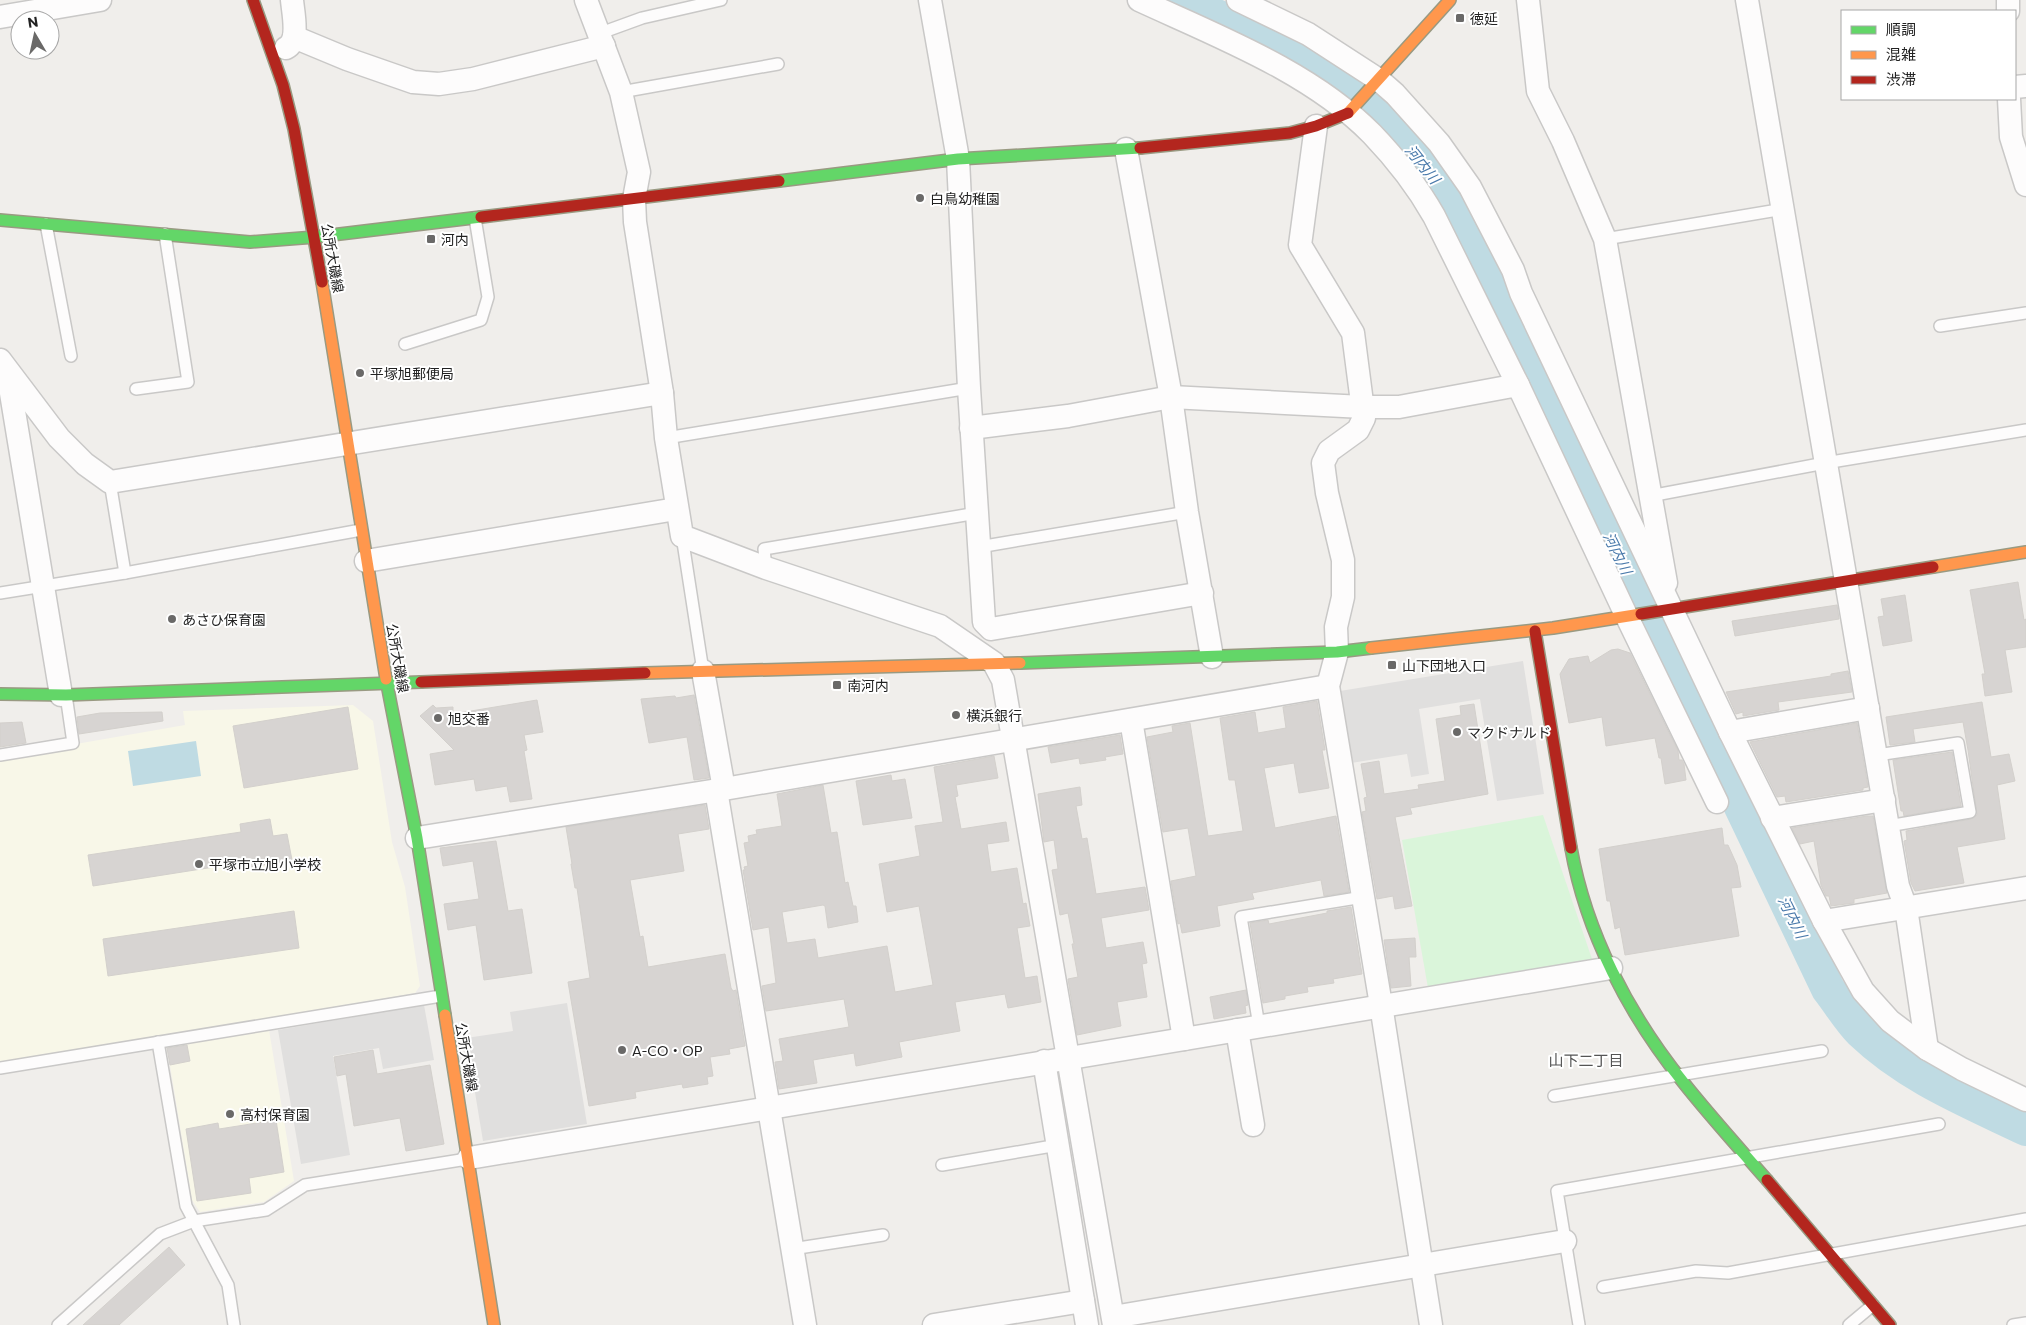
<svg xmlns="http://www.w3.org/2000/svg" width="2026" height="1325" viewBox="0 0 2026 1325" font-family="Commissioner,'Noto Sans JP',sans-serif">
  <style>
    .education { fill: #f8f7e8 }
    .park { fill: #daf5da }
    .parking { fill: #e0dfde }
    .water { fill: #bfdbe3 }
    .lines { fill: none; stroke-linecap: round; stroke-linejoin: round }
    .river { stroke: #bfdbe3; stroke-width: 34 }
    .building { fill: #d7d4d2; stroke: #d3d0cc }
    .lane-casing { stroke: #c9c8c7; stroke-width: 14 }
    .street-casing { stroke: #c9c8c7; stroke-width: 25 }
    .fast-casing { stroke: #999a82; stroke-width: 14 }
    .slow-casing { stroke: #999a82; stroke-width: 14 }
    .jam-casing { stroke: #999a82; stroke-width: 14 }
    .lane { stroke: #fdfcfc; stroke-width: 11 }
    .street { stroke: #fdfcfc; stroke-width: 22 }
    .fast { stroke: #63d668; stroke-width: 11 }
    .slow { stroke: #ff974d; stroke-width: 11 }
    .jam { stroke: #b3261e; stroke-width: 11 }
    .poi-dot { fill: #6a6968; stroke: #fff; stroke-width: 2 }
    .labels { text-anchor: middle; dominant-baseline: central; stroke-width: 4; stroke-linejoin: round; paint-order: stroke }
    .poi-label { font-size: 14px; fill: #222; stroke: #fff; text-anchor: start }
    .street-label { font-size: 14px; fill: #222; stroke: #fff }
    .water-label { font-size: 15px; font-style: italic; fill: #4a7aab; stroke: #fff }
    .neighbourhood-label { font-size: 15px; fill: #555; stroke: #fff }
  </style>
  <rect width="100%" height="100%" fill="#f0eeeb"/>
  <g class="education">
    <path d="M353,705L373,721L392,842L405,887L420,986L415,993L0,1064V761L76,748V744L185,725L183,711Z"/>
    <path d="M269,1030L294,1181L264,1202L200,1212L192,1200L167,1047Z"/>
  </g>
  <path class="park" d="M1543,815L1592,959L1428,988L1402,840Z"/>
  <g class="parking">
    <path d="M1523,661L1544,794L1497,801L1480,699L1419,709L1429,774L1411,777L1407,754L1345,764L1334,692Z"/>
    <path d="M567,1003L587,1124L483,1141L466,1038L513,1031L510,1012Z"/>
    <path d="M424,1005L434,1060L383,1069L379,1048L333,1056L350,1155L301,1164L278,1030Z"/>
  </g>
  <path class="water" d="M196,741L201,776L133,786L128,751Z"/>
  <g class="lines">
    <path class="river" d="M1181,0C1218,17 1260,34 1295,54C1342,81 1406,134 1438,179C1450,196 1458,217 1468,236L1828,989C1839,1003 1849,1020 1861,1032C1908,1077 1968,1101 2026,1129"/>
  </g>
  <g class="building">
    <path d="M2018,582L2024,620L2026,619V647L2005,650L2012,692L1985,696L1982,674H1985L1970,590Z"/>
    <path d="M1905,595L1912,641L1883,646L1878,617L1884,616L1881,599Z"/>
    <path d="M1837,605L1839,619L1735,636L1732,621Z"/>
    <path d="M1618,649L1630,653L1678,751L1679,760H1682L1684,764L1686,780L1665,784L1661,758H1659L1655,738L1606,746L1602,717L1569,723L1560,674L1569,659L1588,656L1590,663L1611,650Z"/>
    <path d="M1848,671L1852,692L1778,702L1779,710L1743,716V712L1736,714L1727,694L1726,692L1831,676V674Z"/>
    <path d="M694,695L709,778L694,780L687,737L649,743L641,699L675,696L676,698Z"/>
    <path d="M537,700L543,732L524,735L527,750L524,751L532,799L510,802L507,786L476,791L474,779L435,785L430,754L454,750L420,716L433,705L436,708L453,707V714Z"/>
    <path d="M1317,701L1325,750H1322L1329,788L1299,793L1294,763L1264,768L1275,828L1336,816L1349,892L1324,896L1321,880L1252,893L1254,899L1217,906L1220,926L1182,933L1180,923L1178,924L1171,881L1196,876L1188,828L1163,832L1147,737L1173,732L1172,726L1190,723L1208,836L1243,831L1235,780H1229L1220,718L1255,712L1258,733L1286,728L1283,707Z"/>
    <path d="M1982,702L1991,757L2009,754L2015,781L1997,785L2005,839L1957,847L1964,883L1915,891L1911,883L1904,841L1907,840L1906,831L1971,819L1977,815L1968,750L1963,722L1913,729L1915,742L1890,745L1886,717Z"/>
    <path d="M1474,704L1488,794L1410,808L1412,814L1395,817L1412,906L1395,909L1393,896L1377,899L1362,812L1366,811L1364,798L1367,797L1361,764L1379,761L1384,794L1419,789L1418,785L1445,781L1436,719L1461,715L1460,706Z"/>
    <path d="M348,707L358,769L244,788L233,726Z"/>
    <path d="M162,712L163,721L79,734L77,717L100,713Z"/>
    <path d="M22,722L26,743L0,747V723Z"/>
    <path d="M1857,723L1868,787L1863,788V790L1786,802L1785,796L1777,797L1750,742Z"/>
    <path d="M1120,735L1123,754L1105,757L1106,760L1080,764L1079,758L1051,763L1048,747Z"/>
    <path d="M1952,752L1961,806L1904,816L1903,811H1901L1893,760Z"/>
    <path d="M994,756L998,778L956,785L958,796L955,797L961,829L1006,822L1009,841L987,844L991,872L1017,868L1023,904L1026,903L1030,926L1017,928L1025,978L1037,976L1041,1002L1008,1008L1005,994L955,1002L960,1031L899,1042L902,1057L856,1066L854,1053L813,1060L817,1083L779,1089L775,1062L783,1061L779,1039L849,1027L844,999L766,1011L762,986L776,983L769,927L753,930L743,870H745L744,867L748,866L744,843L749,842L748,836L757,834L756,830L782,826L777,794L823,785L831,833L837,832L845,883L848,882L853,906H856L858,922L828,928L825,906L823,905L782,912L787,943L815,939L818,958L887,946L895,992L933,985L919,906L887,912L879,864L920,856L915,826L943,822L934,767Z"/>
    <path d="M891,775L892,781L905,779L912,818L863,825L856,781Z"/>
    <path d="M1080,787L1082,805L1076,806L1082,839L1087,838L1096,894L1145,887L1149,910L1101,918L1106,948L1143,942L1147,963L1142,964L1147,997L1117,1002L1121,1026L1077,1035L1068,979L1078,977L1072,944H1074L1068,913L1060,915L1052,870L1058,869L1054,840L1044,842L1038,794Z"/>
    <path d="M705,805L709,829L678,834L684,871L630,880L640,937L643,936L648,967L725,954L731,988L733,991L736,990L745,1046L729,1049L730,1054L710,1057L713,1076L707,1077L708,1084L683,1088L682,1084L635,1092L636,1098L589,1106L568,982L590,978L577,888H575L571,864H572L566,827Z"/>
    <path d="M1867,816H1873L1887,893L1854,899V903L1831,906L1829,896H1826L1821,885L1814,841L1800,844L1792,828Z"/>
    <path d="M270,819L273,836L287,834L292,860L247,868L246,862L93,886L88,855L241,832L240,824Z"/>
    <path d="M1722,828L1724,845H1728L1737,865L1741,887L1731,888L1739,936L1625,955L1620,927L1615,929L1610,901H1607L1599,849Z"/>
    <path d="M496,841L508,911L522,909L532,973L484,980L476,925L448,930L444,904L479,899L473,861L443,866L440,848Z"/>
    <path d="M1351,907L1362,974L1333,979L1334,983L1307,987L1308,992L1285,996V999L1263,1003L1250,923L1268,920L1269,924L1327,913V911Z"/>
    <path d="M294,911L299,948L108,976L103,939Z"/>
    <path d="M1415,938L1416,957H1409L1411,986L1391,988L1384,940Z"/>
    <path d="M1246,990L1248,1005L1245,1006L1246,1013L1214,1019L1210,997Z"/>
    <path d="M187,1045L190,1061L170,1065L167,1048Z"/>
    <path d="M373,1050L377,1074L430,1065L444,1144L406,1151L400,1118L354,1126L346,1074L337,1076L334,1057Z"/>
    <path d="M276,1120L284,1172L249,1178L251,1193L197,1201L186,1129L218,1123L219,1129Z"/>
    <path d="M169,1247L185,1265L119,1325H83Z"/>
  </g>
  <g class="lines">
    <g class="lane-casing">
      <g id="lane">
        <path d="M598,34L642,18L721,0"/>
        <path d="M621,92L778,64"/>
        <path d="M46,224L71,356"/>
        <path d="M1605,239L1784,209"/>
        <path d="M1940,326L2026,313"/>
        <path d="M405,344L481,320L488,297L475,218"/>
        <path d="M136,389L188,382L165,234"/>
        <path d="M666,438L969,388"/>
        <path d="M110,482L125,573"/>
        <path d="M1650,496L1825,463L2026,430"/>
        <path d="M682,536L703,671"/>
        <path d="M979,547L1187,512"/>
        <path d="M766,568L764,549L977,513"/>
        <path d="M0,593L125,573L361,530"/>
        <path d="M0,755L73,743L66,695"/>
        <path d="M1877,755L1958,743L1970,812L1888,826"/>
        <path d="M1259,1026L1241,917L1363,897"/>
        <path d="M158,1042L186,1206L228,1285L234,1325"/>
        <path d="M0,1068L441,996"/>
        <path d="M1554,1096L1822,1051"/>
        <path d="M942,1165L1058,1145"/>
        <path d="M792,1249L883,1235"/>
        <path d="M1603,1287L1696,1271L1728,1273L2026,1219"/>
        <path d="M58,1325L160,1234L194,1221L266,1210L305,1185L467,1159"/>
        <path d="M1579,1325L1557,1191L1939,1124"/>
        <path d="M1849,1325L1873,1305"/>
        <path d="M2013,1325L2026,1323"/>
      </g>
    </g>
    <g class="street-casing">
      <g id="street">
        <path d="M586,0L621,92L639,172L634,199L635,222L662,393L666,438L682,536L766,568L940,626L994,663L1003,680L1114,1325"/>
        <path d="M930,0L958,159L969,388L984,622L991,629L1202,593"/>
        <path d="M1139,0C1217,36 1311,72 1372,134C1396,159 1417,186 1434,216L1518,385"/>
        <path d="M1238,0L1308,34L1379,80L1395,94L1439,143L1470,187L1513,270L1521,293L1730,732L1824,921L1863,991L1890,1021L1927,1049L1962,1069L2026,1100"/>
        <path d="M1528,0L1538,91L1563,141L1605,239L1666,583"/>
        <path d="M1747,0L1898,886L1906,908L1927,1049"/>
        <path d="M2008,0V11"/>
        <path d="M0,17L100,0"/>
        <path d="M294,37L347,59L413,82L439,84L473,79L604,46"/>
        <path d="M286,48C300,41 293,13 292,0"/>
        <path d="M2015,87L2026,86"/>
        <path d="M2009,99L2011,137L2026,185"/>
        <path d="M1316,126L1300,245L1353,333L1364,418L1358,430L1329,451L1323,463L1327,493L1343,560V597L1336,627L1337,652L1328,686L1381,1005L1431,1325"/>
        <path d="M1126,149L1171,397L1187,512L1212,657"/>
        <path d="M0,360L59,438L85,464L110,482L662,393"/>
        <path d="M8,375L61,695"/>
        <path d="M971,428L1068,416L1171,397L1363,407H1399L1518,385L1627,617L1717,802"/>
        <path d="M366,561L676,509"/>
        <path d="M703,671L724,789"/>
        <path d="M1131,720L1184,1039"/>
        <path d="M1730,732L1868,708"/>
        <path d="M716,790L805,1325"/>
        <path d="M1772,818L1884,800"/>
        <path d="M417,838L724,789L1328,686"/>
        <path d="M1824,921L2026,888"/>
        <path d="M1237,1030L1253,1125"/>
        <path d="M1044,1061L1087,1325"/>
        <path d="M469,1158L1611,968"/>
        <path d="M1113,1317L1565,1241"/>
        <path d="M934,1325L1083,1301"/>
      </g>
    </g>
    <g class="fast-casing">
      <g id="fast">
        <path d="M779,181L958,159L1140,148"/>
        <path d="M0,220L250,242L315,237L481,217"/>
        <path d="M1020,663L1337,652L1371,648"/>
        <path d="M386,679L417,838L445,1015"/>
        <path d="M0,694L66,695L421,682"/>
        <path d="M1571,848C1586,933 1629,1015 1683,1082C1710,1116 1739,1148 1767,1180"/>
      </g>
    </g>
    <g class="slow-casing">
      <g id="slow">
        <path d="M1348,113L1450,0"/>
        <path d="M322,282L386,679"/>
        <path d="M1933,567L2026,552"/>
        <path d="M1371,648L1553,628L1641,614"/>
        <path d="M645,673L1020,663"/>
        <path d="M445,1015L494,1325"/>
      </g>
    </g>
    <g class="jam-casing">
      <g id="jam">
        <path d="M253,0L283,85L294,129L322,282"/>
        <path d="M1140,148L1290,133L1316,126L1348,113"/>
        <path d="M481,217L779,181"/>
        <path d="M1641,614L1933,567"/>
        <path d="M1535,631L1571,848"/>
        <path d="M421,682L645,673"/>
        <path d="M1767,1180L1890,1325"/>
      </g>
    </g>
    <use href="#lane" class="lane"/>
    <use href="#street" class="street"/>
    <use href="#fast" class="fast"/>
    <use href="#slow" class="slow"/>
    <use href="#jam" class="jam"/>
  </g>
  <g class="poi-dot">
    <rect x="1455" y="13" width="10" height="10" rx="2.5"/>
    <circle cx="920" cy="198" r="5"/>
    <rect x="426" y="234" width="10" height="10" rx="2.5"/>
    <circle cx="360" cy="373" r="5"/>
    <circle cx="172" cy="619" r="5"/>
    <rect x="1387" y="660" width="10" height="10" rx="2.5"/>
    <rect x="832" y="680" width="10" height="10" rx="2.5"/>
    <circle cx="956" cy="715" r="5"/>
    <circle cx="438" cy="718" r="5"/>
    <circle cx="1457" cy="732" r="5"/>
    <circle cx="199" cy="864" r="5"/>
    <circle cx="622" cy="1050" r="5"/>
    <circle cx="230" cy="1114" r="5"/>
  </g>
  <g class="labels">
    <g class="poi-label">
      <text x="1470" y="18">徳延</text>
      <text x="930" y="198">白鳥幼稚園</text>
      <text x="441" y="239">河内</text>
      <text x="370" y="373">平塚旭郵便局</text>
      <text x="182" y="619">あさひ保育園</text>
      <text x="1402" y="665">山下団地入口</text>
      <text x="847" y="685">南河内</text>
      <text x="966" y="715">横浜銀行</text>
      <text x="448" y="718">旭交番</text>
      <text x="1467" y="732">マクドナルド</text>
      <text x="209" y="864">平塚市立旭小学校</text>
      <text x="632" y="1050">A-CO・OP</text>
      <text x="240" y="1114">高村保育園</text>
    </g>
    <g class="street-label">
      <text transform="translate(333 258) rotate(80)">公所大磯線</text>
      <text transform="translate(398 658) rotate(80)">公所大磯線</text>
      <text transform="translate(467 1057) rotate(80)">公所大磯線</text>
    </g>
    <g class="water-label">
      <text transform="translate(1423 164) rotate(51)">河内川</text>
      <text transform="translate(1618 553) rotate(64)">河内川</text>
      <text transform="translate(1793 917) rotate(64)">河内川</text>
    </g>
    <g class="neighbourhood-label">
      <text x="1586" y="1060">山下二丁目</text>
    </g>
  </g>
  <rect x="1841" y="10" width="175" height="90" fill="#ffffff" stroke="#a7a7a7"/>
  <rect x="1851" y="26" width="25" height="8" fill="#63d668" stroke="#a7a7a7"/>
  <text x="1886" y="35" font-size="15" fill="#222222">順調</text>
  <rect x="1851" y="51" width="25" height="8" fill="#ff974d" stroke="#a7a7a7"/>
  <text x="1886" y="60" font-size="15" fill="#222222">混雑</text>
  <rect x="1851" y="76" width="25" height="8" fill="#b3261e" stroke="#a7a7a7"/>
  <text x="1886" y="85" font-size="15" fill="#222222">渋滞</text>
  <g transform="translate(35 35) rotate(351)"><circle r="24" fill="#ffffff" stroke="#a7a7a7"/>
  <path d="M0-4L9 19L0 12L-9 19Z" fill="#6a6968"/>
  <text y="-8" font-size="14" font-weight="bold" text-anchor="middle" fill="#222222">N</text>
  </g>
</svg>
